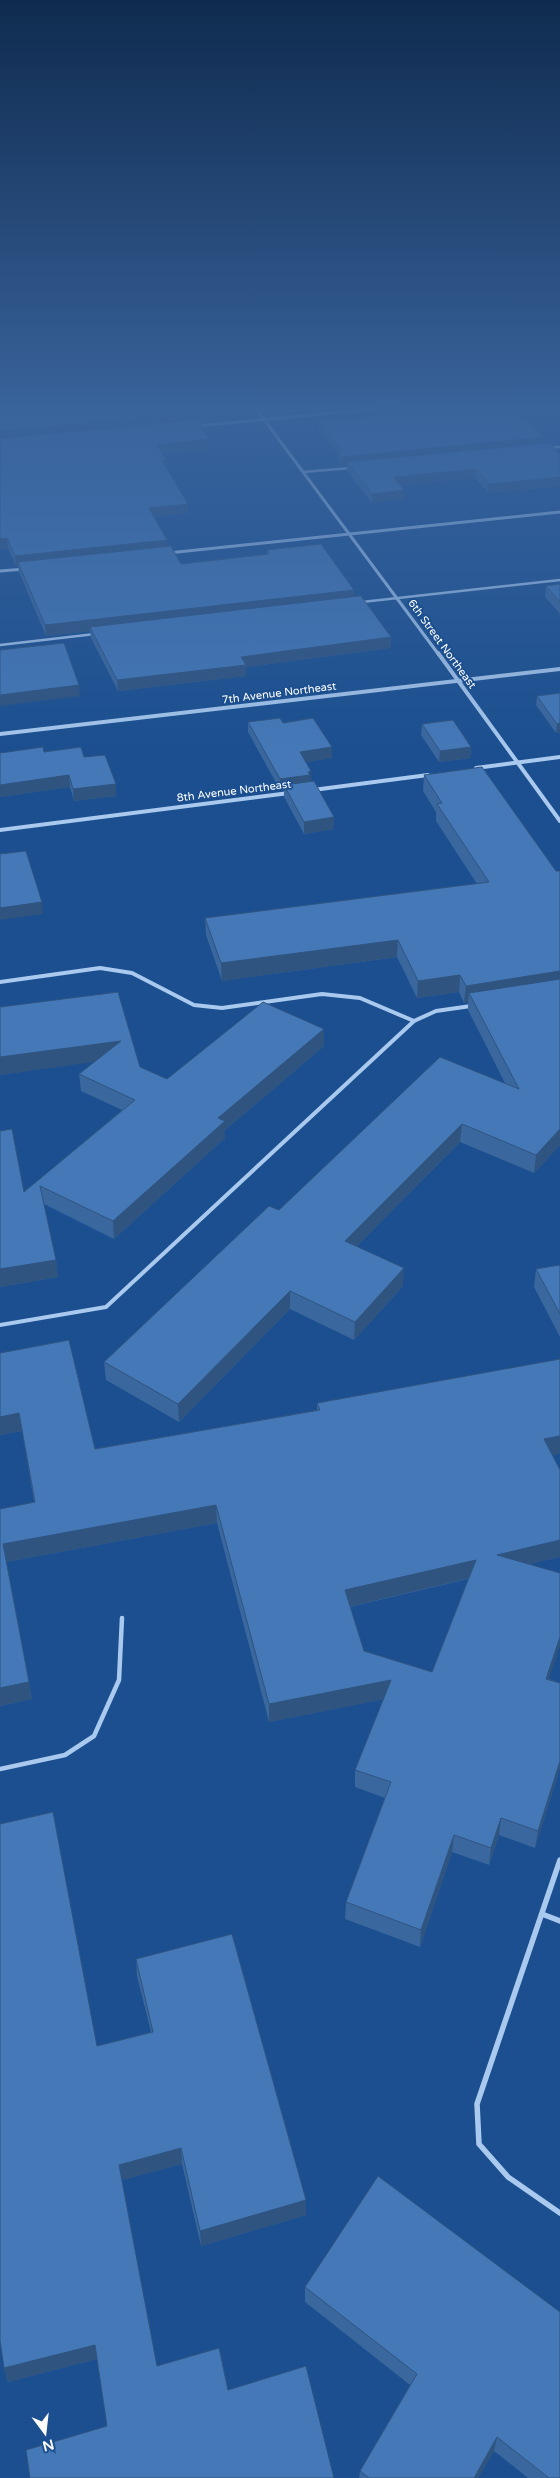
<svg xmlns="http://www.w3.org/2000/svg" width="560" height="2478" viewBox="0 0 560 2478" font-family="'Varela Round',sans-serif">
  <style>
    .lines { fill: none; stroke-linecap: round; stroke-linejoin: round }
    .lane-far3 { stroke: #a9c9ee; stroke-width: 2.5 }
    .lane-far2 { stroke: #a9c9ee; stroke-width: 4 }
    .lane-far1 { stroke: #a9c9ee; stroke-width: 4.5 }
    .lane { stroke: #a9c9ee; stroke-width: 5.5 }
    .street-far1 { stroke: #a9c9ee; stroke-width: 3 }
    .street { stroke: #a9c9ee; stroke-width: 4 }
    .wall { fill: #3a679d; fill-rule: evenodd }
    .shaded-wall { fill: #305480 }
    .building { fill: #4478b7; stroke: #305480; fill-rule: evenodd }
    .labels { text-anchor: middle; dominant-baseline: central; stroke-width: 4; stroke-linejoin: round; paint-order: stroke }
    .far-street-label { font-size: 11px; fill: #fff; stroke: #1b4f8f }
  </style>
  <rect width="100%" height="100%" fill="#1b4f8f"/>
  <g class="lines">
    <g class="lane-far3">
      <path d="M550,448L560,447"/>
      <path d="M303,472L351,468"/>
      <path d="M362,602L560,580"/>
      <path d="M0,645L95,634"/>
    </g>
    <g class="lane-far2">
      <path d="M0,982L100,968L132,973L194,1005L222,1008L322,994L360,998L414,1021L106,1307L0,1325"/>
      <path d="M414,1021L436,1011L471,1006"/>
    </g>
    <path class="lane-far1" d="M0,1769L65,1755L94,1736L119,1680L122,1618"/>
    <g class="lane">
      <path d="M560,1860L477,2104L479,2144L508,2177L560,2213"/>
      <path d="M542,1914L560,1921"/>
    </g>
    <g class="street-far1">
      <path d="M254,406L439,655"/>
      <path d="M196,426L405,406"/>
      <path d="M168,553L560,512"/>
      <path d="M0,571L25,569"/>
    </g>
    <g class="street">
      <path d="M438,653L560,821"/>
      <path d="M0,734L560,669"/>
      <path d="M476,768L560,757"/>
      <path d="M313,790L428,775"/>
      <path d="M0,830L289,793"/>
    </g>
  </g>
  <g class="wall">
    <path d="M0,406L194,413V420L209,439L210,449L162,454L166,460L167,469L188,504V513L154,517L167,546L181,564L267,554V550L354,590V596L391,637L390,648L246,667V676L118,691L91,638L90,631L46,636L19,572L18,566H16L8,548L0,549Z"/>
    <path d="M425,406H513L543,443L560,454V486L488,493L476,478L400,485L404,499L372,503L347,471V465H342L339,461V455L318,429V421L430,412Z"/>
    <path d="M560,584V614L545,597L546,586Z"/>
    <path d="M560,693V732L556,733L536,705L537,696Z"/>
    <path d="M248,722L283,723L332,758L306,762L311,771V781L334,829L304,834L284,797V789L280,790L248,732Z"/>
    <path d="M422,724L471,747L470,758L439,762L421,735Z"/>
    <path d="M44,752L84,757L116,796L74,801L70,787L0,797V753Z"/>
    <path d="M424,775L556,871H560V1145L534,1173L460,1142L357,1246L403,1286L354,1340L290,1309L179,1422L106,1380L104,1362L279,1210L505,1083L468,1010V1002L464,1003L459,992L417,998L397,957L222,981L206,935L205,918L477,884L436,821V812L423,791Z"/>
    <path d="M0,1007L167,1079L324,1046L225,1130V1138L114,1239L44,1204L56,1260L58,1277L0,1287V1131L24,1192L122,1110L81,1091L79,1074L95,1061L0,1075Z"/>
    <path d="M560,1265V1337L534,1287L536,1269Z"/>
    <path d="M0,1353L95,1449L317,1410V1403L553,1455L560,1470V1557L529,1564L549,1679L560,1683V1768L535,1848L499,1835L489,1865L452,1852L420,1947L345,1919L346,1902L385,1798L355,1787V1770L384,1699L269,1722L217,1523L6,1562L32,1699L0,1706V1509L34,1502L22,1431L0,1435ZM468,1579L432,1672L364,1651L350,1607Z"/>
    <path d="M136,1959L306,2200V2215L201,2246L182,2164L122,2180L107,2426L97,2359L8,2382L4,2368L97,2046L151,2032L137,1976Z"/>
    <path d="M305,2287L560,2478H528L494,2451L478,2478H359L360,2471L410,2385L305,2302Z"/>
  </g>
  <g class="shaded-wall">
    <path d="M194,413V422L0,441V431Z"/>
    <path d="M543,437L542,446L347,462V465H342V457Z"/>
    <path d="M209,439L210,449L157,454V445Z"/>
    <path d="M166,460L167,470L162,461Z"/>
    <path d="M476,469V478L393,486L394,477Z"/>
    <path d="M560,477V486L488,493L489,484Z"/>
    <path d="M404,490V499L372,503V494Z"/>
    <path d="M188,504V513L149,518V508Z"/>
    <path d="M7,538L8,548L0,549V539Z"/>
    <path d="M167,540V550L18,562V566H16L15,556Z"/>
    <path d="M354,590V601L90,627V631L46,636L45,625Z"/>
    <path d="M391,637L390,648L246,667V676L118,691L117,680L241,657Z"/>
    <path d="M79,685L80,696L0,706V695Z"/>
    <path d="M560,723V732L556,733L557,724Z"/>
    <path d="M332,747V758L300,763V752Z"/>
    <path d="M471,747L470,758L439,762L440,751Z"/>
    <path d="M311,771V782L284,785V789L280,790V779Z"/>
    <path d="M69,775L70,787L0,797V785Z"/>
    <path d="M116,784V796L74,801L73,789Z"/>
    <path d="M334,817V829L304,834V822Z"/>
    <path d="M42,902L43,914L0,920V908Z"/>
    <path d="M398,940L397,957L222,981L221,963Z"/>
    <path d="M560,971V984L469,993L468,1002L464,1003L466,986Z"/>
    <path d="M460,975L459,992L417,998L418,981Z"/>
    <path d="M324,1029V1046L225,1130V1138L114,1239L113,1221L218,1118Z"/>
    <path d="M121,1041L122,1058L0,1075V1057Z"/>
    <path d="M462,1124L460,1142L344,1259L345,1241Z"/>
    <path d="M560,1129V1145L534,1173L536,1155Z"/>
    <path d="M56,1260L58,1277L0,1287V1269Z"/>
    <path d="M404,1268L403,1286L354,1340L355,1322Z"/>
    <path d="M290,1291V1309L179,1422L178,1404Z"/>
    <path d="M19,1413L22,1431L0,1435V1417Z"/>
    <path d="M560,1436V1454L542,1457L544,1439Z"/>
    <path d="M216,1505L217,1523L6,1562L3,1544Z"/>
    <path d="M560,1540V1557L495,1572L497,1555Z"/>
    <path d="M476,1560L474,1577L344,1608L345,1590Z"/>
    <path d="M560,1637V1646L543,1696L546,1679Z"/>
    <path d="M391,1680L390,1698L269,1722V1704Z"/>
    <path d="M29,1682L32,1699L0,1706V1688Z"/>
    <path d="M560,1761V1768L535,1848L538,1831Z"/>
    <path d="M501,1818L499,1835L489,1865L491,1848Z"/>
    <path d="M454,1835L452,1852L420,1947L421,1930Z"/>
    <path d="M181,2148L182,2164L122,2180L119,2165Z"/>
    <path d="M306,2200V2215L201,2246L200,2231Z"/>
    <path d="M95,2345L97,2359L8,2382L4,2368Z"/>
    <path d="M497,2437L494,2451L478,2478H474Z"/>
  </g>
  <g class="building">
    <path d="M0,406H190L194,413L0,431Z"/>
    <path d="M432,406H513L543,437L342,457L339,452H343L318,421L437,411Z"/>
    <path d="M198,420L209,439L157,445L166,460L162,461L188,504L149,508L167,540L15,556L7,538L0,539V438Z"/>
    <path d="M549,443L560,454V477L489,484L476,469L394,477L404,490L372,494L347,462Z"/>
    <path d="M321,544L354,590L45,625L18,562L171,546L181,564L269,554L267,550Z"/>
    <path d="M560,584V602L546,586Z"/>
    <path d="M359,596H361L391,637L241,657L246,665L117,680L90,627Z"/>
    <path d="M64,643L79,685L0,695V650Z"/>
    <path d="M560,693V723L557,724L537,696Z"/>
    <path d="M280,718L283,723L313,718L332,747L300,752L311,771L308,772L310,775L280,779L248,722Z"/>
    <path d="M453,720L471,747L440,751L422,724Z"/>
    <path d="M43,747L44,752L81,747L84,757L105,755L116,784L73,789L69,775L0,785V753Z"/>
    <path d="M482,767L556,871H560V971L466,986L460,975L418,981L398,940L221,963L205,918L489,882L437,804L442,803L424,775Z"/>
    <path d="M314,781L334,817L304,822L284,785Z"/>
    <path d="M26,851L42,902L0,908V854Z"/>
    <path d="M560,979V1129L536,1155L462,1124L345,1241L404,1268L355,1322L290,1291L178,1404L104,1362L269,1206L279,1210L440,1057L519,1089L469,993Z"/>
    <path d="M118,992L140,1067L167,1079L263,1002L324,1029L218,1118L225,1121L113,1221L40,1186L56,1260L0,1269V1131L12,1129L24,1192L135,1100L79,1074L121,1041L0,1057V1007Z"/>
    <path d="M560,1265V1314L536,1269Z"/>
    <path d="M69,1340L95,1449L320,1410L317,1403L560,1359V1436L544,1439L560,1470V1540L497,1555L560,1573V1637L546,1679L560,1683V1761L538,1831L501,1818L491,1848L454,1835L421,1930L346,1902L391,1782L355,1770L391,1680L269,1704L216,1505L3,1544L29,1682L0,1688V1509L35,1502L19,1413L0,1417V1353ZM476,1560L432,1672L364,1651L345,1590Z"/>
    <path d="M53,1812L97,2046L153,2032L136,1959L232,1934L306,2200L200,2231L181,2148L119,2165L157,2366L219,2348L228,2390L306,2366L334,2478H30L26,2450L107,2426L95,2345L4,2368L0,2340V1824Z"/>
    <path d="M378,2176L560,2312V2478H549L497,2437L474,2478H369L360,2471L417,2374L305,2287Z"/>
  </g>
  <linearGradient id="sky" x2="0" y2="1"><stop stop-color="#0f2b4f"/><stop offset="0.54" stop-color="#39639b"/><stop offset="1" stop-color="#39639b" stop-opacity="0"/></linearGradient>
  <rect width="560" height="753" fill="url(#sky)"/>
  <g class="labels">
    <g class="far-street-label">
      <text transform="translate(442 644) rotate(54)">6th Street Northeast</text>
      <text transform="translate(279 693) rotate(-7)">7th Avenue Northeast</text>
      <text transform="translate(234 791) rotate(-7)">8th Avenue Northeast</text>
    </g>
  </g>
  <g transform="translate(45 2433) rotate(165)" stroke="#1b4f8f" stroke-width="4" paint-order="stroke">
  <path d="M0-4L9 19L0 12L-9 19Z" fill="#ffffff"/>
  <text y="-8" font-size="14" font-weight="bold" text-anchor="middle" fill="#ffffff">N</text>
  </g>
</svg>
